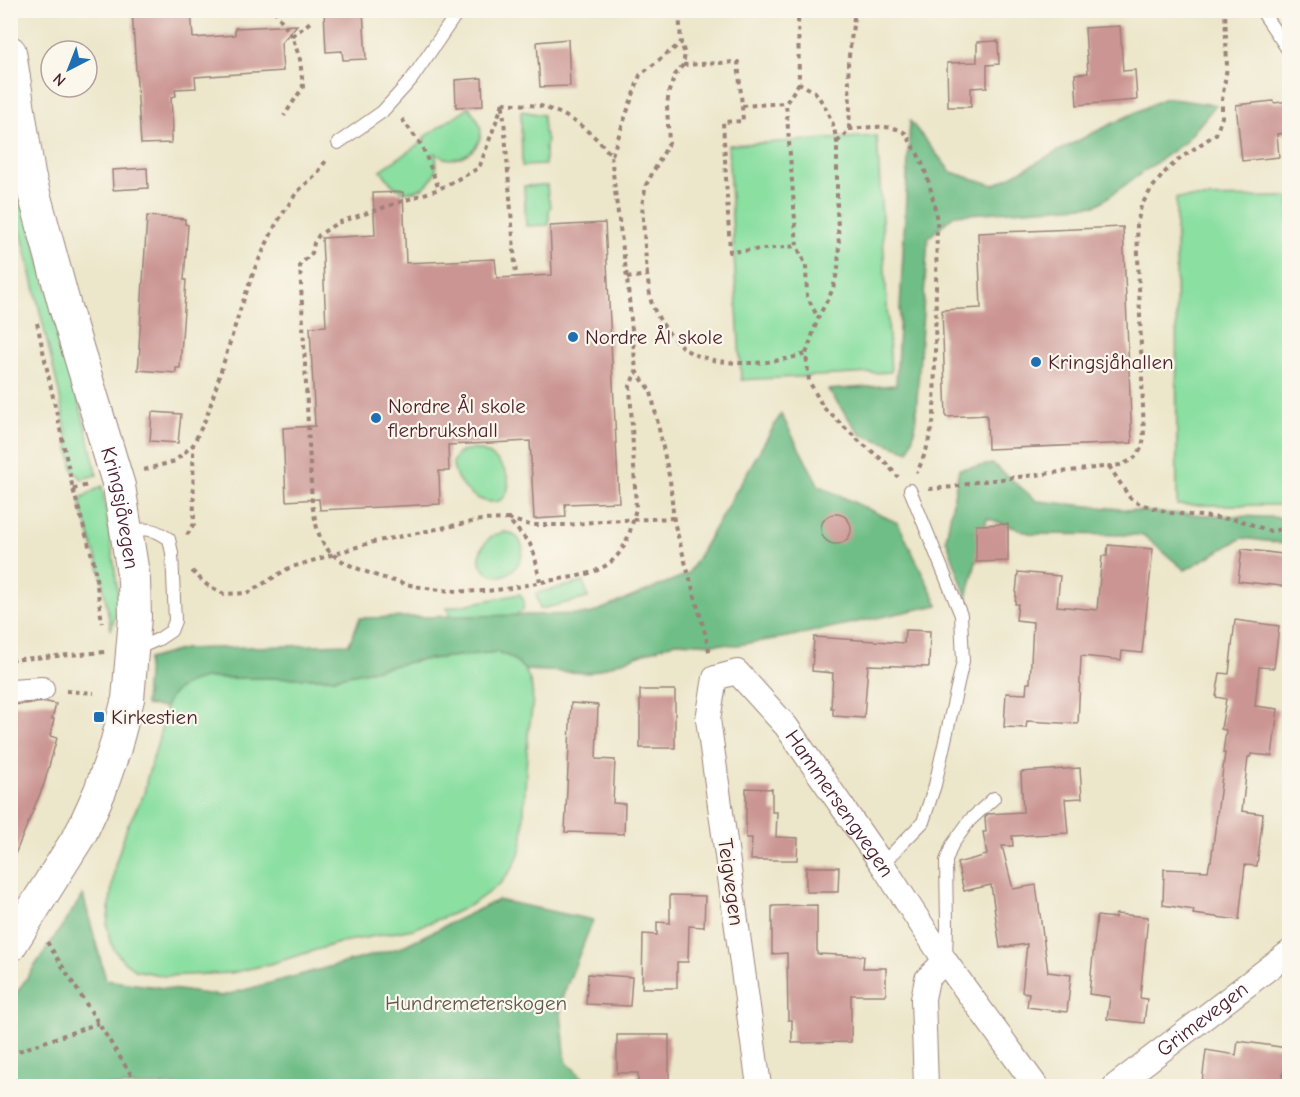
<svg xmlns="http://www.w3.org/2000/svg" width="1300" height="1097" viewBox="0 0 1300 1097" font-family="'Comic Neue',sans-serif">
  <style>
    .green { fill: #8adfa1; stroke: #6a7f66; stroke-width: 1.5 }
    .forest { fill: #6fbe87; stroke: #5c6e59; stroke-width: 1.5 }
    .building { fill: #cb9593 }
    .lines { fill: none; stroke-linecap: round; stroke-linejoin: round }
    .service-casing { stroke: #9b827a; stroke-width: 14 }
    .minor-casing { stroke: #9b827a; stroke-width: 26 }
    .tertiary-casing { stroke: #9b827a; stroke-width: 34 }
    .path { stroke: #9b827a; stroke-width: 4; stroke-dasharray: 4.5 4.5; stroke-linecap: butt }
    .service { stroke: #fff; stroke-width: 12 }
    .minor { stroke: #fff; stroke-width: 24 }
    .tertiary { stroke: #fff; stroke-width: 32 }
    .poi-dot { fill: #1f6fb2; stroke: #fbf7ec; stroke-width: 2 }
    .labels { text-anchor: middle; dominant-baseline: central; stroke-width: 4.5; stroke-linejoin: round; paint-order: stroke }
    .poi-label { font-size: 21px; fill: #4a1f2b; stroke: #fbf7ec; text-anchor: start }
    .street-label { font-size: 21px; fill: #4a1f2b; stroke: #fbf7ec }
    .park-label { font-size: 21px; fill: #5d594e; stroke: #fbf7ec }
  </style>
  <rect width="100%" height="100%" fill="#fbf7ec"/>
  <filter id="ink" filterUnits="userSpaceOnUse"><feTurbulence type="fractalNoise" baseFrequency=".0167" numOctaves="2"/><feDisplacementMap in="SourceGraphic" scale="12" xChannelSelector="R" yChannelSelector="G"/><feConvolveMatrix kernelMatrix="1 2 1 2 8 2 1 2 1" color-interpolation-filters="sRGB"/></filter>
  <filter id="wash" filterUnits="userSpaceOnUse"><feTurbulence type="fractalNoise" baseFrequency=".008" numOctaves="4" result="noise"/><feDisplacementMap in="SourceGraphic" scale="24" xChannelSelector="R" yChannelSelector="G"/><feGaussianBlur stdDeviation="1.35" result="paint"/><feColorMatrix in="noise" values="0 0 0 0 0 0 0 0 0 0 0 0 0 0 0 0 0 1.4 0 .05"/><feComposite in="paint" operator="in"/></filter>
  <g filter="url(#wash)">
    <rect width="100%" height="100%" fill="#ece6ca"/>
    <g class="green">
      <path d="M469,107C472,112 477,118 479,123C489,149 453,170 434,152C445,174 420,201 397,188C390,185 386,176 381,170L425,140L424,137Z"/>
      <path d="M521,111L543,115L544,131L547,140L545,147V165L522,166Z"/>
      <path d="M877,136L891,372L741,380L728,145Z"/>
      <path d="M547,185L548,198L551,205L549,211V225L526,226L524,186Z"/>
      <path d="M13,197L20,201L28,217L88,436L97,475L82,479L73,470L59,392Z"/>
      <path d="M1289,197V505H1177L1176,198Z"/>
      <path d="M465,450C469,450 475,449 479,450C496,455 514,474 507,492C505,497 503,500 498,501C474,509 442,468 457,455C457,454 464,451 465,450Z"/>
      <path d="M102,486L114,563L119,602L111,630L101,573L81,507V498Z"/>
      <path d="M505,532C543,540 511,590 487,572C474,563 480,545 492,536C495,534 501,533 505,532Z"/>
      <path d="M584,582L588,598L540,609L536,593Z"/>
      <path d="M520,594L524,601L523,610L514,616L451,620L447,608Z"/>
      <path d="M497,652C512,655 525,666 530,681C536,698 530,718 528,736C526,770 524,803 523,837L520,852L513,867L502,882L496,887L472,904L452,914L413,929L342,942L270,964L231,973L165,976L135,970L128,964L124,962L114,949L110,942L107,925L115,865L127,827L144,794L147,778L158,742L167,702L170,696L182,686L191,681L205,678H334L420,660Z"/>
    </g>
    <g class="forest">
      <path d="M1165,98L1216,105L1185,142L1097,205L954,215L928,238L915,429L909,451L860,434L828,390L896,385L910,121L951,172L994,185L1089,135Z"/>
      <path d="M781,414L819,486L898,523L938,605L787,637L737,645L676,642L589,673L525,670C517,661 509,655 497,652L420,660L334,678H205C187,682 171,689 165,708L145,705L148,659L184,649L349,644L360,618L590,614L688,574Z"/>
      <path d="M993,464L1037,501L1161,513L1289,518V544L1242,538L1185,570L1143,535L1032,534L987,518L967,598L946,539L959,469Z"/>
      <path d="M83,895L106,980L222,996L399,948L498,900L593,920L560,1003L566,1062L592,1086H11V1001Z"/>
    </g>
    <g id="blocks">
      <g class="building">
        <path d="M132,10H191L193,38L235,35V28L297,25L281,43L283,71L195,77L196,88L175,89L176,96L171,97L173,132H171V143L141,144Z"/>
        <path d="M324,10H363L366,59L343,60L342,51L326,52Z"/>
        <path d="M1120,26L1123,71L1135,70L1137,100L1077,105L1075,74L1088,73L1085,28Z"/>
        <path d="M568,39L570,86L540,87L537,42Z"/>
        <path d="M998,41L999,64L987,65V87L971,88V107H948L947,63L977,62V42Z"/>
        <path d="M482,78L483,106L456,107L455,80Z"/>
        <path d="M1273,101L1274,103L1290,101V133L1277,134L1279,157L1242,161L1236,105Z"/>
        <path d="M147,168L148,188L113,190L112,170Z"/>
        <path d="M403,192L406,263L495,259L497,278L552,275L550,226L605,223L619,502L565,504L566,517L534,519L530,441L448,445L449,471H439L440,504L320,510L319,499L286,501L283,428L315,426L310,327L326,326L322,238L375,235L373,193Z"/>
        <path d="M147,216L185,219V224L188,225L184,280H186L180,368H176V373L138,370L140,348H139Z"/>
        <path d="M1123,227L1132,443L988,449L987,415L946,417L942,310L981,308L978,233Z"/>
        <path d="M152,412L181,414L178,443L150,441Z"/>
        <circle cx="836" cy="529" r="15"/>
        <path d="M1008,524V561L976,562V525Z"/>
        <path d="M1108,545L1153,549L1142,653L1122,651L1121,660L1081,656L1078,724L1027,721L1026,728L1004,727L1006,693L1026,694L1027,683H1030L1033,622L1016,620L1018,604H1015L1018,572L1060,576L1057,606L1097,610L1102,556H1107Z"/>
        <path d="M1242,549L1290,555V587L1238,581Z"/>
        <path d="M1235,620L1279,626L1274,668L1259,667L1255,706L1278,709L1272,756L1251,754L1250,757H1248L1242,811L1263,814L1257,866L1245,865L1239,920L1193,914L1194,910L1163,905L1164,869L1208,871L1210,861H1211L1225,753H1223L1226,730L1221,729L1226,699L1216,697L1220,673L1229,674Z"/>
        <path d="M905,630L930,631L929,667L868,665L864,718L833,716V708H831L833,673L812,671L814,637L904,643Z"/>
        <rect x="640" y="690" width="35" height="58"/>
        <path d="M47,702L56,704L52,719H54L50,736L57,738L44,784L11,864L10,708L11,705Z"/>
        <path d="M571,703L598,705L596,759L615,760L613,803L625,804L624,834L565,832Z"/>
        <path d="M1080,768L1082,798L1065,799L1068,833L1012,836L1013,846H1002L1013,889L1036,885L1048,972L1071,975L1067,1012L1027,1007L1029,993L1022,992L1027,944L1000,948L991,885L964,891L957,863L987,855L983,832H986L985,817L988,814L1023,812L1021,772Z"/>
        <path d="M746,788L772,789V812H777L776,837L798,838L797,860H751L752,838H746Z"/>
        <path d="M806,867H839L838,892H806Z"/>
        <path d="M670,895L705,896L704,927L689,926L688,962H677V988H642L643,934L657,935V922L670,923Z"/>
        <path d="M817,905V954L864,956L863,968H886V995H851V1042L792,1043V1020H788L787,953L772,954V906Z"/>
        <path d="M1116,914L1148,917L1140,998L1147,999L1144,1023L1107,1019L1110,997L1089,994L1097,916L1115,918Z"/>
        <path d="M588,974L632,977L630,1006L586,1004Z"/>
        <path d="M617,1035H669V1086H638V1073H617Z"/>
        <path d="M1238,1041L1287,1048L1281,1086H1230L1202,1082L1206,1050L1236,1055Z"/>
      </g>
    </g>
  </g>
  <g filter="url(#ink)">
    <use href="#blocks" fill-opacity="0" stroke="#9b827a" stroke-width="1.5"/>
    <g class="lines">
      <g class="service-casing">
        <g id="service">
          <path d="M1261,10L1290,53"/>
          <path d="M338,143L382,112L411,80L459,10"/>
          <path d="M127,531C147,529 152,527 169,539L172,553L175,621L171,631L159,639L134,650"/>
          <path d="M882,864L923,822L935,785L963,661L961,615L910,490"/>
          <path d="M946,957L947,926L946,861L952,845L970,820L994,798"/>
        </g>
      </g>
      <g class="minor-casing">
        <g id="minor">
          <path d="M10,691L42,689"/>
          <path id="s1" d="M759,1086L708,719L715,678L737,672L786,726L882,864L945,961L1036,1086"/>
          <path d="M926,1086L923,999L927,979L945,961"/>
          <path id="s2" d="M1115,1086L1290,952"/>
        </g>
      </g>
      <g class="tertiary-casing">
        <g id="tertiary">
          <path id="s3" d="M10,52L29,175L65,307L119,486L134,580L135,617L128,699L115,748L100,791L81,833L10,946"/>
        </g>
      </g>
      <g class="path">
        <path d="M274,10L292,36L300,59L303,87L284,116"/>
        <path d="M798,10L799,83L815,92L824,105L833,124L837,142V210L839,245L838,268L833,289L818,318L806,354L809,381L823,407L859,441L885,462L898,477"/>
        <path d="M292,36L313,20"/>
        <path d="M683,65L738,62L742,106L786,103"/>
        <path d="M799,83L786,103L797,246L806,266L807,296L818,318"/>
        <path d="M503,103L479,168L439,189L337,223L319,235L314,243L312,253L300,265L312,504C316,522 317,541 332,554C343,563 358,569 372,574C408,587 446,593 484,591C505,590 526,585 547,581C570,577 598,576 615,558C628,545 632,525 636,508L630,386L636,371"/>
        <path d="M503,103L541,106L562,114L580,125L598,140L611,155L616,199L627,278L636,371L651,392L670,480L674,522L705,633L710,655"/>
        <path d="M503,106L516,277"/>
        <path d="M742,106L743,121L723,122L730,252L797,246"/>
        <path d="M402,119L422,146L439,189"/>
        <path d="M849,129C864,128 892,123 905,133C907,135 908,138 910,141C926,164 933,195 937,222L934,419L926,451L917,473"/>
        <path d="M837,142L844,136L849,129L850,106L848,63L855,10"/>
        <path d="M612,155L640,75L681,43L679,10"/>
        <path d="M647,275L642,205L646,185L669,143L667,106L669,91L675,75L683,65L685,54L681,43"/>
        <path d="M627,278L647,275C649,285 649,297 653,307C661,324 674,343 691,353C697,356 706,358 713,360C746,366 774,363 806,354"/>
        <path d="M37,323L73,489L94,563L102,623"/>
        <path d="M1109,466L1130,498L1140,504L1171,513L1239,520L1270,531L1290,528"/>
        <path d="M144,470L175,461L193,445L207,416L240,310L255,268L276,224L297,192L317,174L327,159"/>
        <path d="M73,489L88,485"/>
        <path d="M929,489L954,487L976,482L1120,465C1136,459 1140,455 1144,438L1137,225L1141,206L1152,188L1166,171L1179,159L1216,134L1222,117V100L1227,67L1225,10"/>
        <path d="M508,519L530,525H568L601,521L674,518"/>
        <path d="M187,535L194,524L193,446"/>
        <path d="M192,571L207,585L224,594L248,593L289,568L373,542L481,520L508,519L530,544L535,557L540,582"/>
        <path d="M10,660L105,652"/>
        <path d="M66,691L94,693"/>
        <path d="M47,942L135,1081L136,1086"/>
        <path d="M10,1054L99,1023"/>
        <path d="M135,1081L144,1086"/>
      </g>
      <use href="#service" class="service"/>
      <use href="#minor" class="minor"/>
      <use href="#tertiary" class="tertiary"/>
    </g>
  </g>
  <g class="poi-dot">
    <circle cx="573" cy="337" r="6"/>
    <circle cx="1036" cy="362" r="6"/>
    <circle cx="376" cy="418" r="6"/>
    <rect x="93" y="711" width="12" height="12" rx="3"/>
  </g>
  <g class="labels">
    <g class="poi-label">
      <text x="585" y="337">Nordre Ål skole</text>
      <text x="1048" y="362">Kringsjåhallen</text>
      <text x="388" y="406">Nordre Ål skole<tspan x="388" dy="24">flerbrukshall</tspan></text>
      <text x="111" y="717">Kirkestien</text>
    </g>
    <g class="street-label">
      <text stroke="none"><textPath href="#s3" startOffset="470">Kringsjåvegen</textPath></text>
      <text stroke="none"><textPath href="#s1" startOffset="602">Hammersengvegen</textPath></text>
      <text transform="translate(731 882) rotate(82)">Teigvegen</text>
      <text stroke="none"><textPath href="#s2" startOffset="110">Grimevegen</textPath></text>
    </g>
    <g class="park-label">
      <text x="476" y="1003">Hundremeterskogen</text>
    </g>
  </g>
  <rect width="1300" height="1097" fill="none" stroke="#fbf7ec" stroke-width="36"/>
  <g transform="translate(69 69) rotate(222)"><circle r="28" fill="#fbf7ec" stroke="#b4a19f" stroke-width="1.5"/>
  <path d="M0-4.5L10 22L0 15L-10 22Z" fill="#1f6fb2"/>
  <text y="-9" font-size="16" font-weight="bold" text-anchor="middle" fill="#4a1f2b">N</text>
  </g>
</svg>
